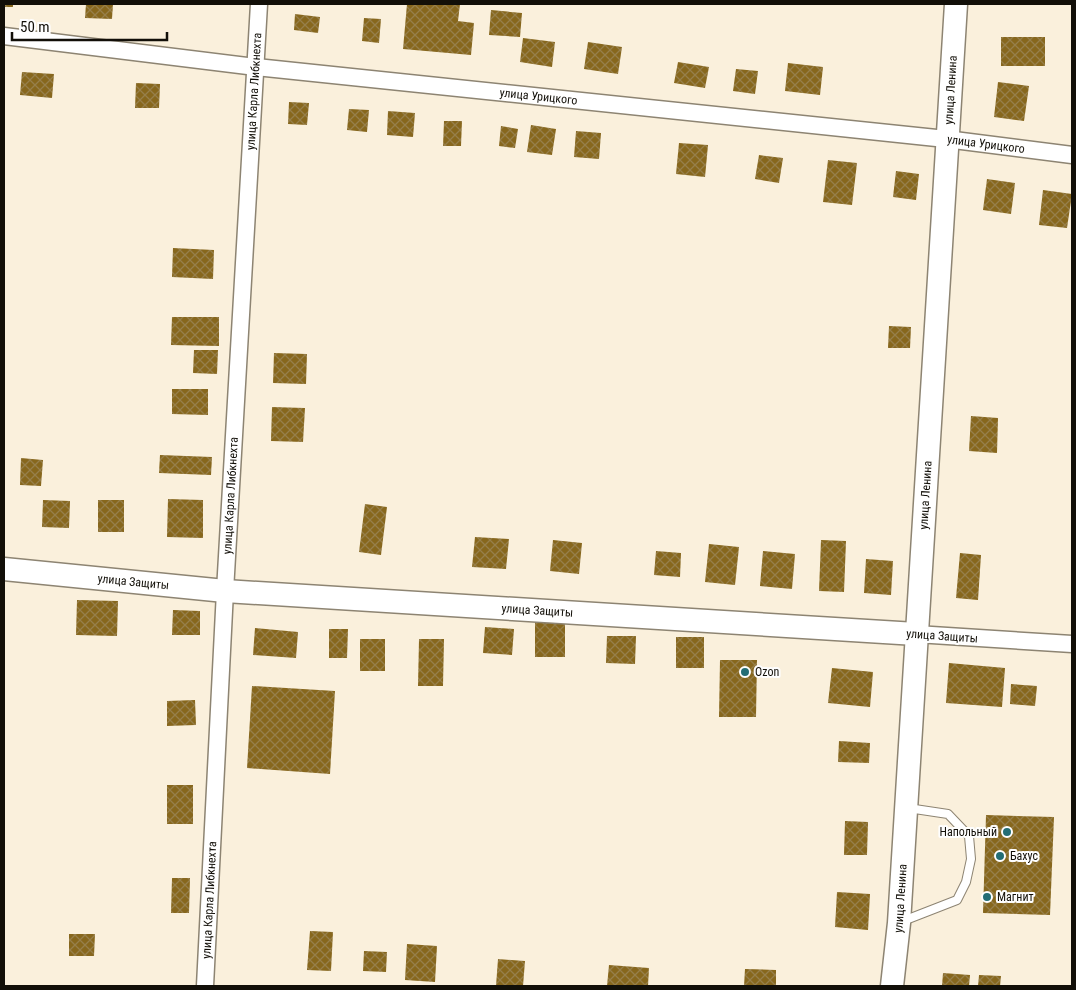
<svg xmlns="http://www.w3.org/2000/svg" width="1076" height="990" viewBox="0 0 1076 990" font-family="'Roboto Condensed',sans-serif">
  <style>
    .building { fill: url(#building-cross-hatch) }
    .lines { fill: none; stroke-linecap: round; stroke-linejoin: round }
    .lane-casing { stroke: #8d8472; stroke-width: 10 }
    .street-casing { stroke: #8d8472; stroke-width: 19 }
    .secondary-casing { stroke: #8d8472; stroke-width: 25 }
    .lane { stroke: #fff; stroke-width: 8 }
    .street { stroke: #fff; stroke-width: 16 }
    .secondary { stroke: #fff; stroke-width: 22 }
    .poi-dot { fill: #236d75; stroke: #fefefe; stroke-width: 2 }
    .labels { text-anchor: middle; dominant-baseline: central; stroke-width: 4; stroke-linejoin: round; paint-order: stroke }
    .street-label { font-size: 12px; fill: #120f08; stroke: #fefefe }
    .poi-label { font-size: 12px; fill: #120f08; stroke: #fefefe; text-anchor: start }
  </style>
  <defs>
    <pattern id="building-cross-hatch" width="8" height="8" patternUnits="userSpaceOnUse" patternTransform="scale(1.25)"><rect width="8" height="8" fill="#87671d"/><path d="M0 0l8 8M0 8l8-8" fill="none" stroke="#967f4b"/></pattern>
  </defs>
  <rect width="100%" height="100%" fill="#faf0dc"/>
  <g class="building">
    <rect x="4" y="4" width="9" height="3"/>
    <path d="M86,4H113L112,19L85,18Z"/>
    <path d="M407,4H460L458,21L474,23L471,55L403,49Z"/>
    <path d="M491,10L522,13L520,37L489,35Z"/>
    <path d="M295,14L320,17L318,33L294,30Z"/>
    <path d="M364,18L381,19L379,43L362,41Z"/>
    <rect x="1001" y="37" width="44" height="29"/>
    <path d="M523,38L555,42L552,67L520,62Z"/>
    <path d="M588,42L622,47L618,74L584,69Z"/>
    <path d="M678,62L709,67L705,88L674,83Z"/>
    <path d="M788,63L823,67L820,95L785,91Z"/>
    <path d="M736,69L758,71L755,94L733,91Z"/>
    <path d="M22,72L54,74L52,98L20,95Z"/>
    <path d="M998,82L1029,86L1024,121L994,117Z"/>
    <path d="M136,83L160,84L159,108H135Z"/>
    <path d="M289,102L309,103L307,125L288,124Z"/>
    <path d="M349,109L369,110L367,132L347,130Z"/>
    <path d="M388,111L415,113L413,137L387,135Z"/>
    <path d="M444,121H462L461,146H443Z"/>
    <path d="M531,125L556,129L552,155L527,152Z"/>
    <path d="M501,126L518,129L515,148L499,146Z"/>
    <path d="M576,131L601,133L599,159L574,157Z"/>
    <path d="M679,143L708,145L705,177L676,174Z"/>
    <path d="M759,155L783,158L779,183L755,179Z"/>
    <path d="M828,160L857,163L852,205L823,202Z"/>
    <path d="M896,171L919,174L916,200L893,197Z"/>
    <path d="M987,179L1015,183L1011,214L983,210Z"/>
    <path d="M1043,190L1072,194L1067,228L1039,225Z"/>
    <path d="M173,248L214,250L213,279L172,277Z"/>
    <path d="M172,317H219V346L171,345Z"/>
    <path d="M889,326L911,327L910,348H888Z"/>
    <path d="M194,350H218L217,374L193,373Z"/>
    <path d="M274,353L307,354L306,384L273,383Z"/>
    <path d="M172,389H208V415L172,414Z"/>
    <path d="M272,407L305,408L303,442L271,441Z"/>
    <path d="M971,416L998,418L997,453L969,451Z"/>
    <path d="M160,455L212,457L211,475L159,473Z"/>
    <path d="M21,458L43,460L41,486L20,485Z"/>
    <path d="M168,499L203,500V538L167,537Z"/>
    <path d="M43,500L70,501L69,528L42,527Z"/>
    <rect x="98" y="500" width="26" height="32"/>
    <path d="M365,504L387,507L381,555L359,552Z"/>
    <path d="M475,537L509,539L506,569L472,567Z"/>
    <path d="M553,540L582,543L579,574L550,571Z"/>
    <path d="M821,540L846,541L844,592L819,591Z"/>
    <path d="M709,544L739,547L735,585L705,582Z"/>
    <path d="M656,551L681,553L680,577L654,575Z"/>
    <path d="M763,551L795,554L792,589L760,586Z"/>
    <path d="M960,553L981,555L978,600L956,598Z"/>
    <path d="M866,559L893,561L891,595L864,593Z"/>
    <path d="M77,600L118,601L117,636L76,635Z"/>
    <path d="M173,610L200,611V635H172Z"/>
    <rect x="535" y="622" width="30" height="35"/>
    <path d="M485,627L514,629L512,655L483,653Z"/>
    <path d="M255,628L298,632L296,658L253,655Z"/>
    <path d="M329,629H348L347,658H329Z"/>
    <path d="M607,636H636L635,664L606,663Z"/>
    <rect x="676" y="637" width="28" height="31"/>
    <rect x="360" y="639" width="25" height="32"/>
    <path d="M419,639H444L443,686H418Z"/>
    <path d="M720,660H757L756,717H719Z"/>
    <path d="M949,663L1005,668L1002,707L946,703Z"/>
    <path d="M832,668L873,672L870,707L828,703Z"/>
    <path d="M1011,684L1037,686L1035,706L1010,704Z"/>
    <path d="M252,686L335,691L330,774L247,768Z"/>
    <path d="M195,700L196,725L167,726V701Z"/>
    <path d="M839,741L870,743L869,763L838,762Z"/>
    <rect x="167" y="785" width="26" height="39"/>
    <path d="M986,815L1054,817L1050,915L983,913Z"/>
    <path d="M845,821L868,822L867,855H844Z"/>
    <path d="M172,878H190L189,913H171Z"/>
    <path d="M837,892L870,894L868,930L835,927Z"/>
    <path d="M310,931L333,932L331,971L307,970Z"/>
    <path d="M69,934H95L94,956H69Z"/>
    <path d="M407,944L437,946L435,982L405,980Z"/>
    <path d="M364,951L387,952L386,972L363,971Z"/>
    <path d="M498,959L525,961L523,986H496Z"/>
    <path d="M609,965L649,968L648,986H607Z"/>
    <path d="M745,969L776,970V986H744Z"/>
    <path d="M943,973L970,975L969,986H942Z"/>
    <path d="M979,975L1001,976L1000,986H978Z"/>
  </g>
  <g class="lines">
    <g class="lane-casing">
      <path id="lane" d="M903,921L957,900L966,882L971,859L969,836L948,814L908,808"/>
    </g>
    <g class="street-casing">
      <g id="street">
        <path id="s1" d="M4,36L256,67L946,139L1072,155"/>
        <path d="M916,634L1072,644"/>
        <path id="s2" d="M205,986L225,591L259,4"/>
      </g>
    </g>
    <g class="secondary-casing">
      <g id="secondary">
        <path id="s3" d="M4,569L225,591L916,634"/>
        <path id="s4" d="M892,986L899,923L956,4"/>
      </g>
    </g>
    <use href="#lane" class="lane"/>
    <use href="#street" class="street"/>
    <use href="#secondary" class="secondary"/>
  </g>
  <g class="poi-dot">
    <circle cx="745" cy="672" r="5"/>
    <circle cx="1007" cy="832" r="5"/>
    <circle cx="1000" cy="856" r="5"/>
    <circle cx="987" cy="897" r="5"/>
  </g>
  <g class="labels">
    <g class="street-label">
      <text stroke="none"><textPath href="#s2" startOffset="896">улица Карла Либкнехта</textPath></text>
      <text stroke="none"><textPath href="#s4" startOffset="898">улица Ленина</textPath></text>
      <text stroke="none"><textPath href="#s1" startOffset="538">улица Урицкого</textPath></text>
      <text stroke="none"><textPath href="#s1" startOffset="988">улица Урицкого</textPath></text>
      <text stroke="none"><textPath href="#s2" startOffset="491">улица Карла Либкнехта</textPath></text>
      <text stroke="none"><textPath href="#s4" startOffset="492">улица Ленина</textPath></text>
      <text stroke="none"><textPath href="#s3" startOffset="130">улица Защиты</textPath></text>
      <text stroke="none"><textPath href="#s3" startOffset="535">улица Защиты</textPath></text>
      <text transform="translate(942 636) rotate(4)">улица Защиты</text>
      <text stroke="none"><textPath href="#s2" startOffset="86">улица Карла Либкнехта</textPath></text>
      <text stroke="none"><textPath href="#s4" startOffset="88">улица Ленина</textPath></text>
    </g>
    <g class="poi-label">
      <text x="755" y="672">Ozon</text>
      <text x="997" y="832" text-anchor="end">Напольный</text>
      <text x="1010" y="856">Бахус</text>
      <text x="997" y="897">Магнит</text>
    </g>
  </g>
  <rect width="1076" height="990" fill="none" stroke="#120f08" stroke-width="10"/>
  <path d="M12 32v8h155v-8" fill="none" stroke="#120f08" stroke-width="2.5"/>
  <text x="20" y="32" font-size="15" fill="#120f08" stroke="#fefefe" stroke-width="4" paint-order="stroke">50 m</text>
</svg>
